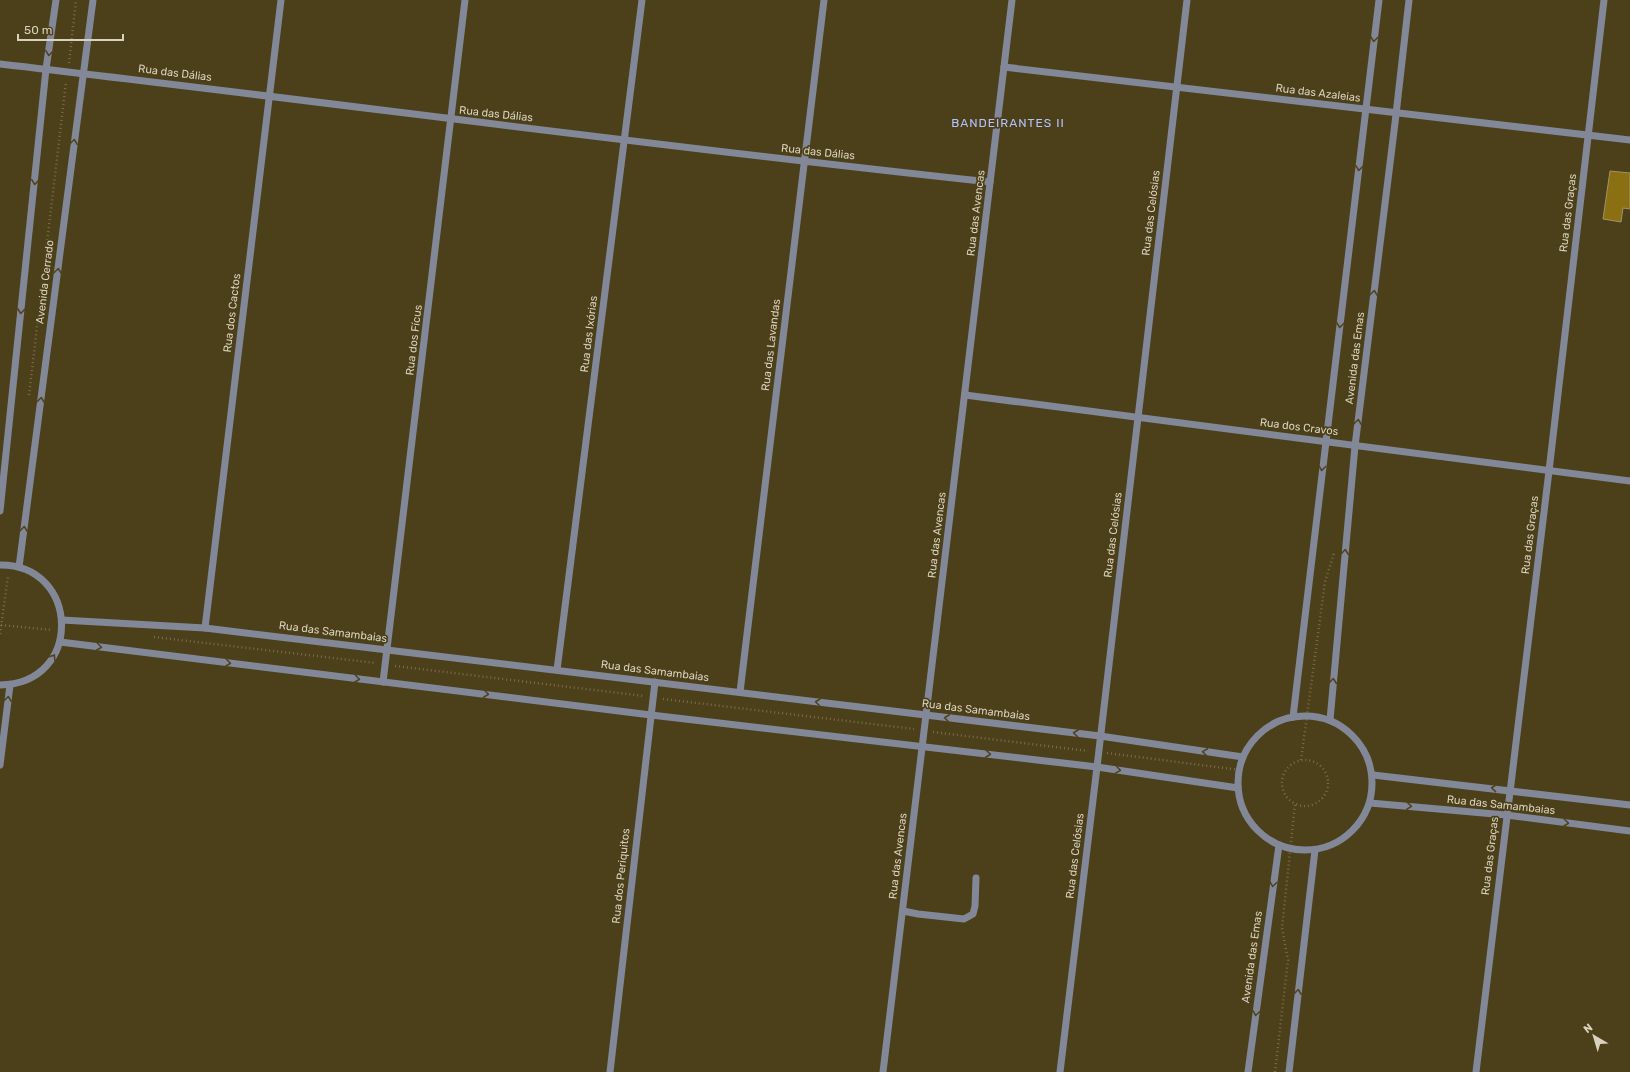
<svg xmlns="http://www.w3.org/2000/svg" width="1630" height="1072" viewBox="0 0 1630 1072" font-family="Rubik,sans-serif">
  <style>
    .building { fill: #8a7012; stroke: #a0936b }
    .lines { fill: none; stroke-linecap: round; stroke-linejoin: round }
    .path { stroke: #776c4c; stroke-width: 2.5; stroke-dasharray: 1 3; stroke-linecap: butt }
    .minor { stroke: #838899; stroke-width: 7 }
    .oneway { stroke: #4f4420 }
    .labels { text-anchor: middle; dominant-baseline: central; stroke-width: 3.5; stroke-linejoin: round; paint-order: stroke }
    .street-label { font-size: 11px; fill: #d8d1bd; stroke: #4c401a }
    .neighbourhood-label { font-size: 12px; letter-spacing: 1px; fill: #b3c3fb; stroke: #4c401a }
  </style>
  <rect width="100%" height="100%" fill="#4c401a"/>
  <path class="building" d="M1610,171L1630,173V209L1623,208L1621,222L1603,219Z"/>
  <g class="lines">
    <g class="path">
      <path d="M69,63L76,0"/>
      <path d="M29,395L66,82"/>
      <path d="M1,625L52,630"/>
      <path d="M0,634L8,576"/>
      <path d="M154,637L376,663"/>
      <path d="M395,666L644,696"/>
      <path d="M663,699L914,729"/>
      <path d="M933,732L1088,751"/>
      <path d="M1107,753L1240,770"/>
      <circle cx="1305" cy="783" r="23"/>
      <path d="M1301,760L1325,582L1334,553"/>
      <path d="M1275,1072L1288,960L1282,928L1295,804"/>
    </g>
    <g class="minor">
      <path d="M0,64C330,102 660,147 990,182"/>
      <path d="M1004,67L1630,140"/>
      <path d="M965,395L1630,481"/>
      <path d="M0,511L46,69L56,0"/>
      <path d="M0,565C80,564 84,684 0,685"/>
      <path d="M19,567L93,0"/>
      <path d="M62,620L205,628L1100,736L1243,757"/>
      <path d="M205,628L281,0"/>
      <path d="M60,642L651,715L1097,767L1238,788"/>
      <path d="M557,670L642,0"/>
      <path d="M383,682L465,0"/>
      <path d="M740,692L824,0"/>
      <circle cx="1305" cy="783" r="67"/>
      <path d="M1293,717L1379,0"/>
      <path d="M1330,720L1355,446L1395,123L1409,0"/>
      <path d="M0,765L10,685"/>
      <path d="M1373,775L1630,805"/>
      <path d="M1370,803L1506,815L1630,831"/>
      <path d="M903,911L918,914L964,919L973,914L975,906L976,878"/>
      <path d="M610,1072L655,682"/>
      <path d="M883,1072L1012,0"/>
      <path d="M1060,1072L1097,767L1187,0"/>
      <path d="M1248,1072L1279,845"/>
      <path d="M1289,1072L1315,850"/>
      <path d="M1476,1072L1549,471L1604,0"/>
    </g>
  </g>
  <defs><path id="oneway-chevron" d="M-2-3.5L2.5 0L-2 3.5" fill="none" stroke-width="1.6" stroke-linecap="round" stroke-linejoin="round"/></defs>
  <g class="oneway">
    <use href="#oneway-chevron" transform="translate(1374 39) rotate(97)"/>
    <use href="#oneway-chevron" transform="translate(49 53) rotate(98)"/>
    <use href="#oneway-chevron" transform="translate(74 142) rotate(-83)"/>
    <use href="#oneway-chevron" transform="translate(1359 168) rotate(97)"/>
    <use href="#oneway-chevron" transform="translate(35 182) rotate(96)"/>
    <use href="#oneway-chevron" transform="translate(58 271) rotate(-83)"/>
    <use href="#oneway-chevron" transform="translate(1374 293) rotate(-83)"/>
    <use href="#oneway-chevron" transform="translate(21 311) rotate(96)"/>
    <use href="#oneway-chevron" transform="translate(1340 325) rotate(97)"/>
    <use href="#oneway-chevron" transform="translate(41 400) rotate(-83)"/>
    <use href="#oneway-chevron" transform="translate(1358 422) rotate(-83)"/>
    <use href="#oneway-chevron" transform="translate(1322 468) rotate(97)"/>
    <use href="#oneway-chevron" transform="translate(24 529) rotate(-83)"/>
    <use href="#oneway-chevron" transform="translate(1345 552) rotate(-85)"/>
    <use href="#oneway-chevron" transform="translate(99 647) rotate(7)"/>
    <use href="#oneway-chevron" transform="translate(53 657) rotate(-58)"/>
    <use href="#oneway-chevron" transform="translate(228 663) rotate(7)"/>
    <use href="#oneway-chevron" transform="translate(357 679) rotate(7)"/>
    <use href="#oneway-chevron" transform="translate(1333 681) rotate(-85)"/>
    <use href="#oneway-chevron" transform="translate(486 694) rotate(7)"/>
    <use href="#oneway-chevron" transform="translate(8 699) rotate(-83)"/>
    <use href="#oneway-chevron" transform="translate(818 702) rotate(-173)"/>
    <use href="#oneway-chevron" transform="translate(947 718) rotate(-173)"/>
    <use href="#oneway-chevron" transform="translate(1076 733) rotate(-173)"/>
    <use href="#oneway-chevron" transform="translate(1205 752) rotate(-172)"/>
    <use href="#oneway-chevron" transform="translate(988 754) rotate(6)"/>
    <use href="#oneway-chevron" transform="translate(1118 770) rotate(9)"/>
    <use href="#oneway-chevron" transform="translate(1494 788) rotate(-174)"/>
    <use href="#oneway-chevron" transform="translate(1409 806) rotate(5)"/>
    <use href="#oneway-chevron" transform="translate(1566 823) rotate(7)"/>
    <use href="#oneway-chevron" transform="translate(1273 884) rotate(98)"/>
    <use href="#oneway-chevron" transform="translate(1298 992) rotate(-83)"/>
    <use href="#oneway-chevron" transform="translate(1256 1013) rotate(98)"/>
  </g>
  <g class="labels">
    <g class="street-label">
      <text transform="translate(175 73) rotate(7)">Rua das Dálias</text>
      <text transform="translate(1318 93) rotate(7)">Rua das Azaleias</text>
      <text transform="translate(496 114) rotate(6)">Rua das Dálias</text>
      <text transform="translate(818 152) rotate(6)">Rua das Dálias</text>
      <text transform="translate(976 213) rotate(-83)">Rua das Avencas</text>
      <text transform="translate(1151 213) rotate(-83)">Rua das Celósias</text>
      <text transform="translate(1568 213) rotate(-83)">Rua das Graças</text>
      <text transform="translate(45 282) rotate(-83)">Avenida Cerrado</text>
      <text transform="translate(232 313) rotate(-83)">Rua dos Cactos</text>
      <text transform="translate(589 334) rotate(-83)">Rua das Ixórias</text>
      <text transform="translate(414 340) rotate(-83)">Rua dos Fícus</text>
      <text transform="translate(771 345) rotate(-83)">Rua das Lavandas</text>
      <text transform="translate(1355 358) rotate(-83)">Avenida das Emas</text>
      <text transform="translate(1299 427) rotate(7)">Rua dos Cravos</text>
      <text transform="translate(937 535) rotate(-83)">Rua das Avencas</text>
      <text transform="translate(1113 535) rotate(-83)">Rua das Celósias</text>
      <text transform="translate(1530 535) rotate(-83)">Rua das Graças</text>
      <text transform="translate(333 632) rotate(7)">Rua das Samambaias</text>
      <text transform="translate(655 671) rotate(7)">Rua das Samambaias</text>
      <text transform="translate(976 710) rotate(7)">Rua das Samambaias</text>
      <text transform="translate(1501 805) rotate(6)">Rua das Samambaias</text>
      <text transform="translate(898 856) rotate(-83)">Rua das Avencas</text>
      <text transform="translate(1075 856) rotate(-83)">Rua das Celósias</text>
      <text transform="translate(1490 856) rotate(-83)">Rua das Graças</text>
      <text transform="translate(621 876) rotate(-84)">Rua dos Periquitos</text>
      <text transform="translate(1252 957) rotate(-82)">Avenida das Emas</text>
    </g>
    <g class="neighbourhood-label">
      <text x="1008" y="123">BANDEIRANTES II</text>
    </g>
  </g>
  <g transform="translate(1594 1036) rotate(322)" stroke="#4c401a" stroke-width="3" paint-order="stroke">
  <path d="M0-3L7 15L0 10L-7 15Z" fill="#d8d1bd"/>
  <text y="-6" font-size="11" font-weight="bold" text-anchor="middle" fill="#d8d1bd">N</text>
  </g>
  <path d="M18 34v6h105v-6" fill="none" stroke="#d8d1bd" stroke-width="2"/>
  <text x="24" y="34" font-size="12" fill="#d8d1bd" stroke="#4c401a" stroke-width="3" paint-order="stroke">50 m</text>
</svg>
